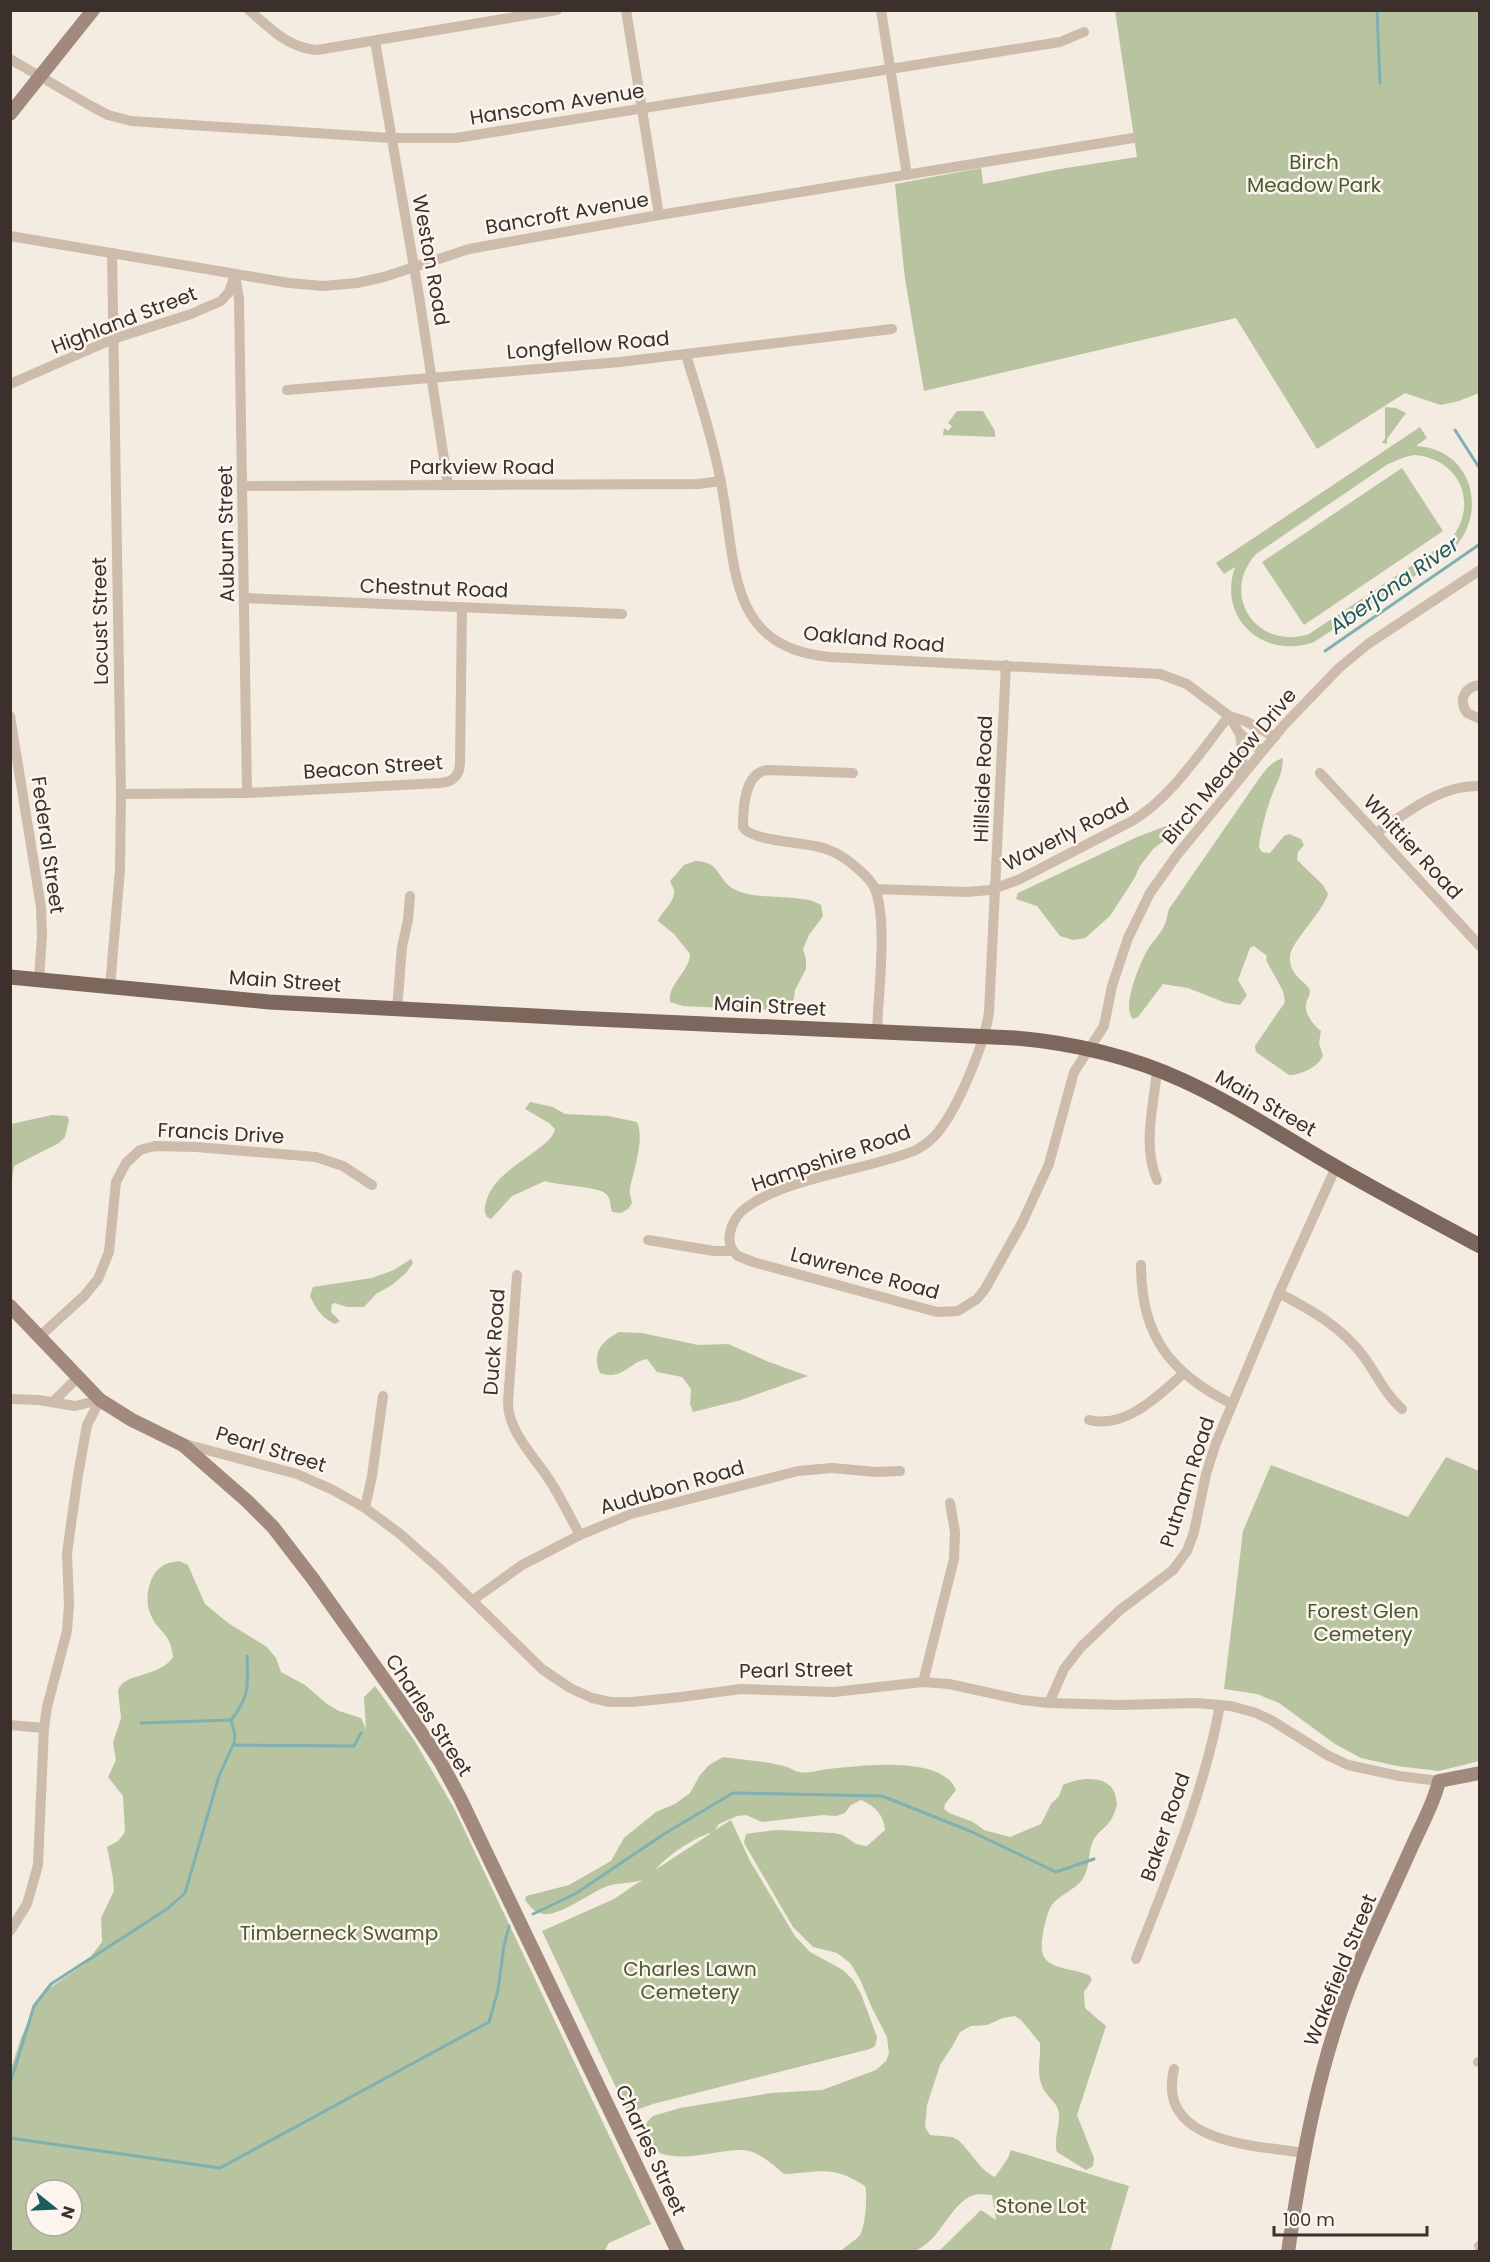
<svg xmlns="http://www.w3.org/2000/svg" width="1490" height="2262" viewBox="0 0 1490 2262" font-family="Poppins,sans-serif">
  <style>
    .green { fill: #b8c4a0; fill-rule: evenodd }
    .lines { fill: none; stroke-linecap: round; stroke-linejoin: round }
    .stream { stroke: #7fb0b2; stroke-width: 3 }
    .street { stroke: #cdbbac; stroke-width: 10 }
    .secondary { stroke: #a18a7d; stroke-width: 14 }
    .primary { stroke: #7d675c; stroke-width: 15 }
    .labels { text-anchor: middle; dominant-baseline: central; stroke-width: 5; stroke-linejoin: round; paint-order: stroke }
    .street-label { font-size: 20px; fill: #3b302b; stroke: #fbf5ee }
    .park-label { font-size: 20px; fill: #4a5a2e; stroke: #fbf5ee }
    .water-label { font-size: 21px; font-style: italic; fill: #1f5a5e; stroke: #fbf5ee }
  </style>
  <rect width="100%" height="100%" fill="#f4ebe1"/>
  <g class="green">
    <path d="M1115,11H1479V393L1459,401L1441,405L1405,393L1317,449L1236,318L924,391L905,279L895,184L981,168L983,184L1060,169L1137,157Z"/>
    <path d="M1385,407L1396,408L1406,413L1387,439V444L1382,443L1385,438Z"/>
    <path d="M957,411H983L995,431V437L943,435L944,428L948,431L952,426L948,423Z"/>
    <path d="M1420,427L1427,438L1416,446C1475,449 1490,518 1448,554L1314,642C1264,660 1217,619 1235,567L1224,574L1216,563ZM1414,455C1460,458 1480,505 1450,540L1309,634C1257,651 1219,595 1256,554L1388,464L1405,457Z"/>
    <path d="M1402,468L1443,531L1304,625L1262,562Z"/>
    <path d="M1283,758C1282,775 1280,775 1274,790C1268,803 1260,834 1259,847L1262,852L1270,853L1284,836L1289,834L1301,839L1304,845L1298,852L1297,860L1323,885L1328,894C1322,913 1290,943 1290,957C1289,977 1308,982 1310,991C1310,996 1307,999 1306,1004C1304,1013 1314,1026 1321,1031L1319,1043L1323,1056C1318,1067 1301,1075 1289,1075L1256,1052L1255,1046L1285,1002L1283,991L1266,960L1267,956L1254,946L1250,948L1238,980L1247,995L1240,1005L1226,1003L1188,988L1163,984L1138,1017L1133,1019C1121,1007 1140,963 1148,949C1153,941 1160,935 1164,926C1167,921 1167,914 1169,909L1256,783C1264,772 1270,762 1283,758Z"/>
    <path d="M1174,823L1171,836L1154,848L1140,866L1134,879L1110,916L1085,938L1073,940L1060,936L1037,906L1016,899L1018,893L1137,837Z"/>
    <path d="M695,861C722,861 717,883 738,891C763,901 802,893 821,905L823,916L809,935L803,949L806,959V969L795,990L793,1005L788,1011L683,1006L670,1002C667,985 690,971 690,954L674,934L658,921C661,911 676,902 674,890C673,887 671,884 670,881L684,865Z"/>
    <path d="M530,1102L553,1107L565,1114L608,1116L637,1122C645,1140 633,1171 630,1189C629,1193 631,1198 632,1203L628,1209L621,1213L612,1212C610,1206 611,1198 606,1194C598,1186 559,1186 545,1181L512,1196L491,1219L487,1217C483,1210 485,1206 487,1199C497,1167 552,1149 555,1129L549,1123L525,1109Z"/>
    <path d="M52,1115L67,1116L69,1120L65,1137L59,1143L14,1166L11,1186V1124Z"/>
    <path d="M411,1259L413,1263L406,1273L392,1285L376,1294L364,1307H347L335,1303L332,1304L331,1312L340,1321L335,1324C322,1318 316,1309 310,1296L313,1287L372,1278L394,1270Z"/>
    <path d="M619,1332L642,1333L698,1345L728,1344L769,1362L808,1376L741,1400L693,1412L690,1404L691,1389L682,1377L657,1372L647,1359C629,1362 623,1381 600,1373C591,1353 602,1341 619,1332Z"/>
    <path d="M1446,1457L1479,1471V1761L1439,1771L1397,1766L1361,1758L1335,1744L1279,1703L1257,1694L1224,1689L1243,1531L1271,1465L1408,1517Z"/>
    <path d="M179,1561L188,1565L205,1604L228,1623L267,1647L276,1658L281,1672L305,1685L327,1704L339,1711L361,1718L366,1729L364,1697L375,1686L414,1740L454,1808L651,2224L609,2243L604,2252L11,2251V2069L21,2038L38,1999L48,1989L85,1964L102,1942L101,1918L114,1891L113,1878L107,1847L118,1841L125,1832L123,1796L108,1777L116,1760L113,1743L121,1718L118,1690C125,1672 159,1678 173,1657C171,1632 157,1632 150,1613C144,1598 149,1571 166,1564C170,1562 175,1562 179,1561ZM36,2190H72V2226H36Z"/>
    <path d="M723,1757C744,1760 767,1761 787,1767C791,1768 795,1772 800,1772C808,1774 819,1770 827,1769C858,1766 942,1754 956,1790L945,1804L944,1809L949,1813L973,1822L984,1830L1010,1837L1041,1824L1051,1804L1059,1796L1063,1785C1079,1777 1109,1774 1115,1794C1116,1799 1118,1803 1116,1808C1111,1827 1099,1829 1093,1841C1088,1853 1090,1865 1084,1877C1077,1890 1058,1894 1050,1908C1046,1916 1038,1948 1044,1957C1053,1971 1077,1968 1090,1976L1092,1980L1084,1992L1085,2008L1106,2026L1077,2115L1094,2158L1093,2166L1086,2170L1057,2152C1053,2140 1060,2127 1059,2114C1058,2102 1046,2097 1042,2086C1036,2072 1041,2058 1040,2043L1021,2020L1015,2016L1003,2018L987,2025L971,2026L960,2032L953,2045L940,2065L927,2105L925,2127L930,2135L952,2137L958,2140C971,2151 979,2170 995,2177L1008,2158L1011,2150L1129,2186L1110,2251H939L981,2210L996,2220L992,2195C988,2195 982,2194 978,2194C952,2198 942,2239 917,2250C907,2254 855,2252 841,2251C847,2245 855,2241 860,2235C865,2228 868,2194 865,2186C831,2164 820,2173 784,2174C772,2164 760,2152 744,2150C715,2148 651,2175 644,2131L647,2122L653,2116L680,2108L771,2093L822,2090L876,2070L886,2061L889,2053L887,2037L872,2008L860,1979L850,1963L837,1953L813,1947L793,1927L744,1843L746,1834L752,1833L777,1830L833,1833L843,1835L856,1844L867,1846L885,1830C884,1815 875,1806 861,1800L851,1805L845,1813L836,1816L823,1815L762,1822L746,1815L737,1816L719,1824L715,1830L731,1820L750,1861L795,1936L810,1952L843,1970L853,1980L861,1994L877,2037L875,2046L870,2049L653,2104L628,2113L542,1931L614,1899L642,1880C630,1884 617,1882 605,1887C589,1893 556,1920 539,1913C533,1911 529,1905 525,1900L526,1896L569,1885L611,1861L624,1838L656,1812L675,1804L690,1793L700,1775L709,1765ZM710,1833V1834L655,1870C668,1855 692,1839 710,1833Z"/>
  </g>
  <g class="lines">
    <g class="stream">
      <path d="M1377,10L1380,83"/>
      <path d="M1455,430L1480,469"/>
      <path d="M1325,651L1480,544"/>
      <path d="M231,1720C250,1697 248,1684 247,1656"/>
      <path d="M141,1723L231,1720L235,1735L234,1744"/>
      <path d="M533,1914L575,1894L664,1834L733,1793L882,1796L970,1831L1056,1872L1094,1859"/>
      <path d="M10,2084L34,2006L51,1984L167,1909L185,1893L219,1776L233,1745L354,1746L361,1733"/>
      <path d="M10,2138L220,2168L489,2022L498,1990L504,1946L509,1926"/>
    </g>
    <g class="street">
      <path d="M249,10C269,27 289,49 317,50L557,10"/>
      <path d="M626,10L659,215"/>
      <path d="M881,10L907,175"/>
      <path d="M375,41L419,296L448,485"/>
      <path d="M10,59L91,106L108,115L131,121L391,138H456L1060,42L1084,32"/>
      <path d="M10,236L289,283L323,286L357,283L384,277L469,249L659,215L1133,138"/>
      <path d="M235,274L239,299L247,793"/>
      <path d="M686,355C699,397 713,440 721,483C737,562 725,648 830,657L1160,674L1187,684L1229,716L1245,721L1275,737"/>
      <path d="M10,384L113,339L191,314L221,301L229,292L234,278"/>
      <path d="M287,390L620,362L892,329"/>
      <path d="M243,486L698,484L721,481"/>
      <path d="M245,598L622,614"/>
      <path d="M1480,685C1464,687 1458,700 1467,713L1480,719"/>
      <path d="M10,716L41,907L42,936L39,980"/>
      <path d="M1229,716L1240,734L1262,751"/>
      <path d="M853,773L767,770C744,773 743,809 743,827C751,842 809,842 826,849C838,853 848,860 857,868C864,874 872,881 875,889C888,921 878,996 877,1032"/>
      <path d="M1320,773L1480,946"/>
      <path d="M1240,776L1243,757L1240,734"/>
      <path d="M121,794L247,793L440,783C452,782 459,777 460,764L462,607"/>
      <path d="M1376,833C1407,813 1441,784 1480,786"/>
      <path d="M875,889L967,892L990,890L1018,880L1132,821C1171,798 1201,751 1229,716"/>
      <path d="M110,987L120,869L121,794L112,253"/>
      <path d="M397,1009L402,947L408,920L410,896"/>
      <path d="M1157,1180C1142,1146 1154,1105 1157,1070"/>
      <path d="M648,1240L714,1251H733L738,1256L753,1262L937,1312L958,1311L977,1299L985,1289L1022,1223L1049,1164L1074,1072L1104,1026L1112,986L1128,938L1150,893L1177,855L1284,725L1339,668L1368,644L1480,570"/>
      <path d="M733,1251C724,1236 734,1216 747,1207C791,1176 865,1171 916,1150C925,1145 932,1140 938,1132C958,1108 985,1043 989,1012L1006,665"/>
      <path d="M1141,1265C1141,1336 1170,1373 1232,1404"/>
      <path d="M517,1275L508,1402C508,1432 534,1456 550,1481C561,1498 570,1517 580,1535"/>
      <path d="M1279,1293C1311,1310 1342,1327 1364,1357C1377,1375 1385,1394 1402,1409"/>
      <path d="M40,1336L84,1296L98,1279L109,1252L116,1182L126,1163L140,1150L155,1146L196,1147L316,1157L343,1166L372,1185"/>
      <path d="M10,1399L39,1400L75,1406L100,1400"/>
      <path d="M53,1402L78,1377"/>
      <path d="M1089,1420C1126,1429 1158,1396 1183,1374"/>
      <path d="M181,1443L297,1474L333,1490L365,1508L399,1533L439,1568L542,1669L570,1688L592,1698L610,1702H632L681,1697L741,1689L834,1692L923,1682L949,1684L1022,1700L1049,1703L1119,1705L1197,1703L1231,1706L1256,1713L1271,1720L1327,1755L1348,1765L1399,1776L1439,1781"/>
      <path d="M365,1508L372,1476L383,1396"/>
      <path d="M473,1600L522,1565L580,1535L631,1514L798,1471L832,1468L876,1472L900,1471"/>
      <path d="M923,1682L954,1559L955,1532L950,1503"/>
      <path d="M1049,1703L1064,1669L1081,1647L1120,1610L1173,1570L1187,1551L1194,1532L1206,1474L1216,1443L1279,1293L1336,1167"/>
      <path d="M10,1725L44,1728"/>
      <path d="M10,1931L27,1904L38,1865L44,1728L47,1707L67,1631L69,1604L67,1553L78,1475L87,1425L100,1400"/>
      <path d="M1136,1959C1168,1876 1204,1793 1220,1705"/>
      <path d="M1478,2062H1480"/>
      <path d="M1174,2069C1156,2144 1255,2145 1304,2153"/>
      <path d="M1479,2246L1480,2247"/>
    </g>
    <g class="secondary">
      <path d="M10,114L93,10"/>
      <path d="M10,1306L100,1400L132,1420L183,1445L247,1501L273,1527L313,1579L404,1707L440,1761L460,1798L678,2252"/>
      <path d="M1288,2252C1302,2157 1319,2062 1355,1973C1373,1930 1394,1887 1413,1844C1422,1824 1434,1803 1439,1781L1480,1773"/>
    </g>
    <path class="primary" d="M10,977L269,1002L573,1018L1015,1038C1072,1043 1129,1056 1182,1080C1235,1104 1285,1138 1336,1167C1383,1194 1432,1220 1480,1246"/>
  </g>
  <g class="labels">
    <g class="street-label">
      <text transform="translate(557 104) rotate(-9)">Hanscom Avenue</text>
      <text transform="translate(567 213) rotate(-10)">Bancroft Avenue</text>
      <text transform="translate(431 260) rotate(80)">Weston Road</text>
      <text transform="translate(124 320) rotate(-21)">Highland Street</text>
      <text transform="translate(588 345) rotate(-5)">Longfellow Road</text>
      <text x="482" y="467">Parkview Road</text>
      <text transform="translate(226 534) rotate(-91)">Auburn Street</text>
      <text transform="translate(434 588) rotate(2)">Chestnut Road</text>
      <text transform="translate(100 621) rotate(-91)">Locust Street</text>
      <text transform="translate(874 639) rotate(5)">Oakland Road</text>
      <text transform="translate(1229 766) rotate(-50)">Birch Meadow Drive</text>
      <text transform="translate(373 767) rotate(-4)">Beacon Street</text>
      <text transform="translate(983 779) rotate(-88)">Hillside Road</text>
      <text transform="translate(1066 834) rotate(-27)">Waverly Road</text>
      <text transform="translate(48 845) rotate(82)">Federal Street</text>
      <text transform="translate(1413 847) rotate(47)">Whittier Road</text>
      <text transform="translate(285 981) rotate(4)">Main Street</text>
      <text transform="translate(770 1006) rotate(3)">Main Street</text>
      <text transform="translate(1266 1103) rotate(30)">Main Street</text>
      <text transform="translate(221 1133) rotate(3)">Francis Drive</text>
      <text transform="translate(831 1158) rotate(-19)">Hampshire Road</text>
      <text transform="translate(865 1273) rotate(15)">Lawrence Road</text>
      <text transform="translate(494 1342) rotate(-86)">Duck Road</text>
      <text transform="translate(271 1449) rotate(17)">Pearl Street</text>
      <text transform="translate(1187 1482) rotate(-72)">Putnam Road</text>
      <text transform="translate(672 1487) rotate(-16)">Audubon Road</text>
      <text transform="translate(796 1670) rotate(-1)">Pearl Street</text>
      <text transform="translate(429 1715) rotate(57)">Charles Street</text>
      <text transform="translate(1165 1827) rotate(-71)">Baker Road</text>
      <text transform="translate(1340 1970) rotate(-68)">Wakefield Street</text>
      <text transform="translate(651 2150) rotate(65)">Charles Street</text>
    </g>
    <g class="park-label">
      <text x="1314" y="162">Birch<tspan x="1314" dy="23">Meadow Park</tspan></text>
      <text x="1363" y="1611">Forest Glen<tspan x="1363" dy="23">Cemetery</tspan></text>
      <text x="339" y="1933">Timberneck Swamp</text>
      <text x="690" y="1969">Charles Lawn<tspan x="690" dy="23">Cemetery</tspan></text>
      <text x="1041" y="2206">Stone Lot</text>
    </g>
    <g class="water-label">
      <text transform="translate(1394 585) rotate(-35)">Aberjona River</text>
    </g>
  </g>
  <rect width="1490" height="2262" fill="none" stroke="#3b302b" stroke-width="24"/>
  <g transform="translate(54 2208) rotate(108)"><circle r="28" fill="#fbf5ee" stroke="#aea6a0" stroke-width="1.5"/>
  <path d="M0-4.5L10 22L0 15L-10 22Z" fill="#1f5a5e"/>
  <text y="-9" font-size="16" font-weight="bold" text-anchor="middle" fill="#3b302b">N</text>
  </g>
  <path d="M1274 2226v9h153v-9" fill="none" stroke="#3b302b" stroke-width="3"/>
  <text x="1283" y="2226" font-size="18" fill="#3b302b" stroke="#fbf5ee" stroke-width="4.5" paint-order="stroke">100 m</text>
</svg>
